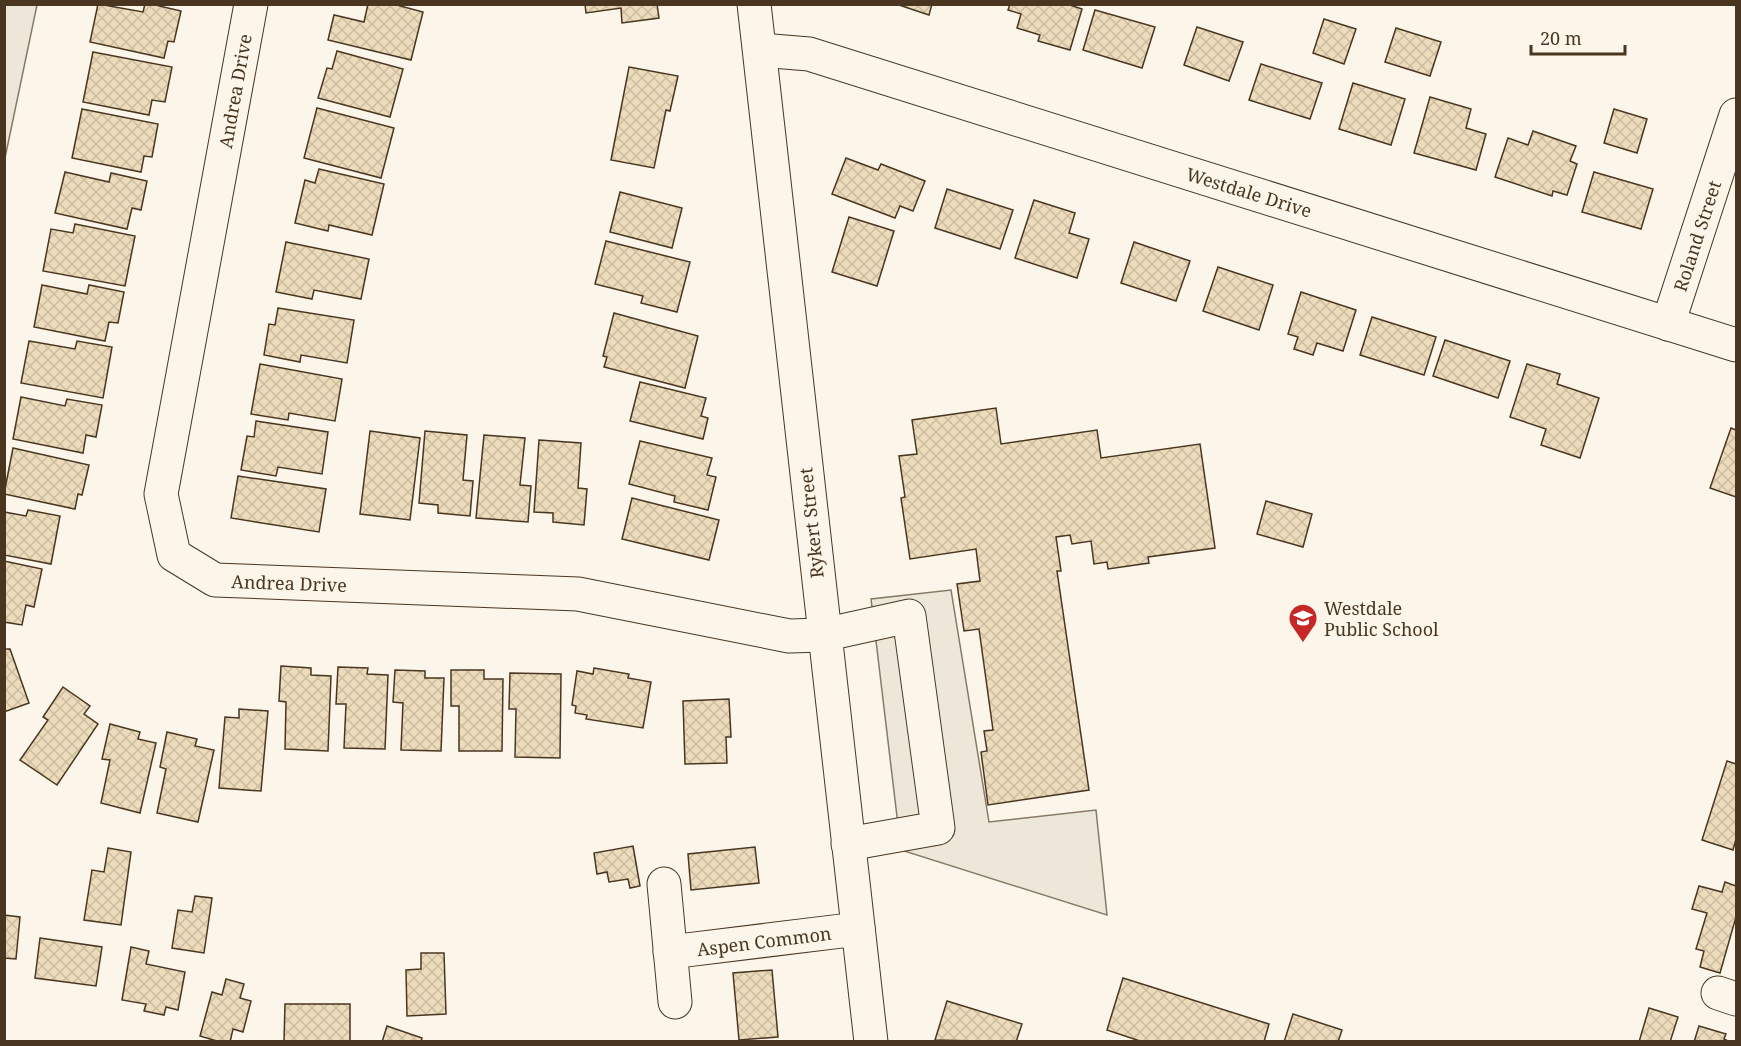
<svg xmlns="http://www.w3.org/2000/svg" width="1741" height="1046" viewBox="0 0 1741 1046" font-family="'Noto Serif',serif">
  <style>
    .green { fill: #ede6d9; stroke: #887966; stroke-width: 1.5 }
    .parking { fill: #ede7d9; stroke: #887966; stroke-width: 1.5 }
    .building { fill: url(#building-cross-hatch); stroke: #4a3520; stroke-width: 1.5 }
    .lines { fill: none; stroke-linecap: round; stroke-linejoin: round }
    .minor-casing { stroke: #4a3520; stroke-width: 35 }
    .minor { stroke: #fbf6e9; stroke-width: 33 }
    .labels { text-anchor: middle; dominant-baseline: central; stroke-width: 4.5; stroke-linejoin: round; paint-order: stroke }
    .street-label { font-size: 18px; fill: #4a3520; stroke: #fbf6e9 }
    .poi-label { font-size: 18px; fill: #4a3520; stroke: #fbf6e9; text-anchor: start }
  </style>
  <defs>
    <pattern id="building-cross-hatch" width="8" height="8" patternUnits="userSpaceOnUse" patternTransform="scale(1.5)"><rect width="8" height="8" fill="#ecdcbc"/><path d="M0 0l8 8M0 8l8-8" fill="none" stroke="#ccbda1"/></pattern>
  </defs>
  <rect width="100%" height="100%" fill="#fbf6e9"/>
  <path class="green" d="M5,4L37,5L5,158L4,5Z"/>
  <path class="parking" d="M951,590L989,822L1096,810L1107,915L901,850L871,599Z"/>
  <g class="building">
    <path d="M98,4L143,12L145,4H151L181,11L174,42L168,41L164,58L90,42Z"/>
    <path d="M368,4H393L423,12L411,60L328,40L334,15L364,22Z"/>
    <path d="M585,4H657L659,18L622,23L621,8L586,13Z"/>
    <path d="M896,4H932L929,15Z"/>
    <path d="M1010,4H1067L1082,9L1070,50L1038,41L1040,35L1017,28L1021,14L1008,10Z"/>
    <path d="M1095,10L1155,27L1142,68L1083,50Z"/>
    <path d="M1324,19L1356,29L1344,64L1313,53Z"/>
    <path d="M1197,27L1243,42L1229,81L1184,65Z"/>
    <path d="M1396,28L1441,42L1430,76L1385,62Z"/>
    <path d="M337,51L403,69L390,117L318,98L327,68L332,69Z"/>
    <path d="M93,52L172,67L165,102L152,100L149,115L83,102Z"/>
    <path d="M1261,64L1322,83L1310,119L1249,100Z"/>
    <path d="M629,67L678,76L670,111L666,110L654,168L611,160Z"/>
    <path d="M1353,83L1405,99L1391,145L1339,129Z"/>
    <path d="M1430,97L1471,109L1466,128L1486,134L1476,170L1414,153Z"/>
    <path d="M317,108L394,128L381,178L304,158Z"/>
    <path d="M82,109L158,124L152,157L144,156L141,172L72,158Z"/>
    <path d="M1614,109L1647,119L1637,153L1604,143Z"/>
    <path d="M1533,131L1576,146L1570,161L1577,164L1567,195L1553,191L1552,196L1495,177L1508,138L1528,145Z"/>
    <path d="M846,158L878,170L881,164L925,181L913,211L900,206L895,218L832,194Z"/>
    <path d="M319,169L384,184L372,235L329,225L328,231L295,223L305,180L315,183Z"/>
    <path d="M65,172L109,182L111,173L147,181L141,210L132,208L127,229L55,213Z"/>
    <path d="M1594,172L1653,189L1641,229L1582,212Z"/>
    <path d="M947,189L1013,210L1000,249L935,228Z"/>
    <path d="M620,192L682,208L672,248L610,232Z"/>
    <path d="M1034,200L1075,213L1069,233L1089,239L1077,278L1015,258Z"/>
    <path d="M849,217L894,231L877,286L832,272Z"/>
    <path d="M75,224L135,236L125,286L43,271L51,229L73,233Z"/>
    <path d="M606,241L690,262L677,312L641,303L643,296L595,284Z"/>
    <path d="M286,242L369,259L361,299L314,290L312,299L276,292Z"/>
    <path d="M1134,242L1190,261L1176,301L1121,283Z"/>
    <path d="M1218,267L1273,285L1259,330L1203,311Z"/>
    <path d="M42,285L87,294L89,285L124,292L118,323L109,322L105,341L34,327Z"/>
    <path d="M1301,292L1356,310L1343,351L1317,343L1313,355L1294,349L1298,337L1288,334Z"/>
    <path d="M278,308L354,320L347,363L301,355L300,362L264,355L269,324L275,325Z"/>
    <path d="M614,313L698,336L685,388L604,367L607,357L603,356Z"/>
    <path d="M1372,317L1436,337L1424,375L1360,355Z"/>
    <path d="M1445,340L1510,361L1498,398L1433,376Z"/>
    <path d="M29,341L75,349L77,341L112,347L103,398L21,383Z"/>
    <path d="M260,364L342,379L335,421L289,413L288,420L251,414Z"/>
    <path d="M1527,364L1560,374L1557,384L1599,398L1580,458L1541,445L1546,429L1510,417Z"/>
    <path d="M640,382L706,398L701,416L708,418L703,439L630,421Z"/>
    <path d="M21,397L65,406L67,399L102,405L96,437L86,435L83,453L13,439Z"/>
    <path d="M996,408L1001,444L1097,430L1101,458L1200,444L1215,548L1148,557L1149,563L1108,569L1107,562L1094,564L1091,541L1072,544L1070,535L1056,537L1061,571H1057L1089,790L988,805L981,752L987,751L984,731L993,730L979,629L964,631L957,584L980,581L976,549L910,559L901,498L905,497L899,456L917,454L912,420Z"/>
    <path d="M256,421L328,432L322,474L278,467L276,476L241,470L247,436L254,437Z"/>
    <path d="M1731,428L1736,430V497L1710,488Z"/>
    <path d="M370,431L420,438L410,520L360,514Z"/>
    <path d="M425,431L467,435L463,480L473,481L470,516L438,513V505L419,503Z"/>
    <path d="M484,435L525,438L520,485L531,486L528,522L476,518Z"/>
    <path d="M539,440L581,443L578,488L587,489L584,525L553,522V513L534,512Z"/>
    <path d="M640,441L712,458L707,475L716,477L708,510L674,502L675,496L629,484Z"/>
    <path d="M13,448L89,465L82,495L78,494L75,509L4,494Z"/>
    <path d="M238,476L326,489L319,532L231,518Z"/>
    <path d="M632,498L719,520L709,560L622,539Z"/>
    <path d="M1266,501L1312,514L1303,547L1257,534Z"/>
    <path d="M28,510L60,516L51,564L4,555V512L26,516Z"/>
    <path d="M4,561L42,569L34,607L26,605L22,625L4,622Z"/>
    <path d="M4,649H10L29,703L4,712Z"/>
    <path d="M281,666L311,668V675L331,676L328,751L285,749L286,702L279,701Z"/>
    <path d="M338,667L368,668L367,674L388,675L385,749L344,748L346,704H336Z"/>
    <path d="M594,668L629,674L628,678L651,682L643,728L586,719L587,715L575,713L576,706L572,705L577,671L593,674Z"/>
    <path d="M395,670L425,671V678H444L441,751L401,750L403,703L393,702Z"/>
    <path d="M451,670H484V679H503L502,751H459V706H451Z"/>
    <path d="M510,673L561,674L560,758L515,757L516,709H509Z"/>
    <path d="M63,687L90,706L84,714L98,724L57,785L20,760L48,720L43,717Z"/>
    <path d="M729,699L731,737H726L727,763L685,764L683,701Z"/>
    <path d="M239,709L268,711L261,791L219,788L225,717L239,718Z"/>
    <path d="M110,724L140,732L138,739L156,743L140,813L101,803L110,760L102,759Z"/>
    <path d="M167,732L197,739L195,746L214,750L198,822L157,813L166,769L160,767Z"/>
    <path d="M1727,761L1736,764V839L1733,850L1702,840Z"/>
    <path d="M633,846L640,886L630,888L628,879L609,882L607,872L597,874L594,853Z"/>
    <path d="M755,847L759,883L691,890L688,854Z"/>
    <path d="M108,848L131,852L121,925L84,920L92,870L104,872Z"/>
    <path d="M1725,882L1736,886V917L1720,973L1700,967L1704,951L1696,949L1707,913L1692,909L1699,886L1722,892Z"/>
    <path d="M195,896L212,898L204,953L172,948L178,910L192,912Z"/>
    <path d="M4,915L20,917L16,959L4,958Z"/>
    <path d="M40,938L102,947L96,986L35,978Z"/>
    <path d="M131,947L149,951L146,964L185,972L178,1010L166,1007L164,1015L144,1011L146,1004L122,1000Z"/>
    <path d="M421,953H444L446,1014L407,1016L406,970L421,969Z"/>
    <path d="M772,970L778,1037L739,1040L733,973Z"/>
    <path d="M1123,978L1269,1024L1264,1042H1143L1107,1030Z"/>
    <path d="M226,979L244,984L240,998L251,1001L243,1032L233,1029L230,1042H220L200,1036L212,992L222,995Z"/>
    <path d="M947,1001L1022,1024L1016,1042L935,1040Z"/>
    <path d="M285,1004H350V1042H284Z"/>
    <path d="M1649,1008L1678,1017L1670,1042H1639Z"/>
    <path d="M1293,1014L1342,1030L1338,1042H1284Z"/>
    <path d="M387,1026L422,1038L421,1042H382Z"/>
    <path d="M1699,1026L1726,1034L1724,1039L1730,1042H1694Z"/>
  </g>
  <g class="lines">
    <g class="minor-casing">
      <g id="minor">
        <path d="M251,4L161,494L174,555L215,580L578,594L789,636L823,635L909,616L938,828L848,844"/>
        <path d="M754,4L871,1042"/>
        <path d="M760,50L809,54L1736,345"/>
        <path d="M1668,324L1736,115"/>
        <path d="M664,884L675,1002"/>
        <path d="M670,952L858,929"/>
        <path d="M1718,993L1736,999"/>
      </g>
    </g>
    <use href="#minor" class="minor"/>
  </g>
  <defs>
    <g id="school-pin" transform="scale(1.5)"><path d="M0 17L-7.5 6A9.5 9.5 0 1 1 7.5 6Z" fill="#c62828" stroke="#fbf6e9"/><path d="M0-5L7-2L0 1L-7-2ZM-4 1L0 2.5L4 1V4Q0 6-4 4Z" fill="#fff"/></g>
  </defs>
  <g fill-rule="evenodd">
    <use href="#school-pin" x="1303" y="618"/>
  </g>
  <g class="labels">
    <g class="street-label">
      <text transform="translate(235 91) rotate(-80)">Andrea Drive</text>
      <text transform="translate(1249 192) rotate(17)">Westdale Drive</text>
      <text transform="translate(1697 236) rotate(-72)">Roland Street</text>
      <text transform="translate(811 523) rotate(-96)">Rykert Street</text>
      <text transform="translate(289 583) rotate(2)">Andrea Drive</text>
      <text transform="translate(764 941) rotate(-7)">Aspen Common</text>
    </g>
    <g class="poi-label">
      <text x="1324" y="608">Westdale<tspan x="1324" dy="21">Public School</tspan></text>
    </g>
  </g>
  <rect width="1741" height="1046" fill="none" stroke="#4a3520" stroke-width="12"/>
  <path d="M1531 45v9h94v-9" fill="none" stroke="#4a3520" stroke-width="3"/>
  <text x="1540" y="45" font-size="18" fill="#4a3520" stroke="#fbf6e9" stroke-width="4.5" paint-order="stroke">20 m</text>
</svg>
